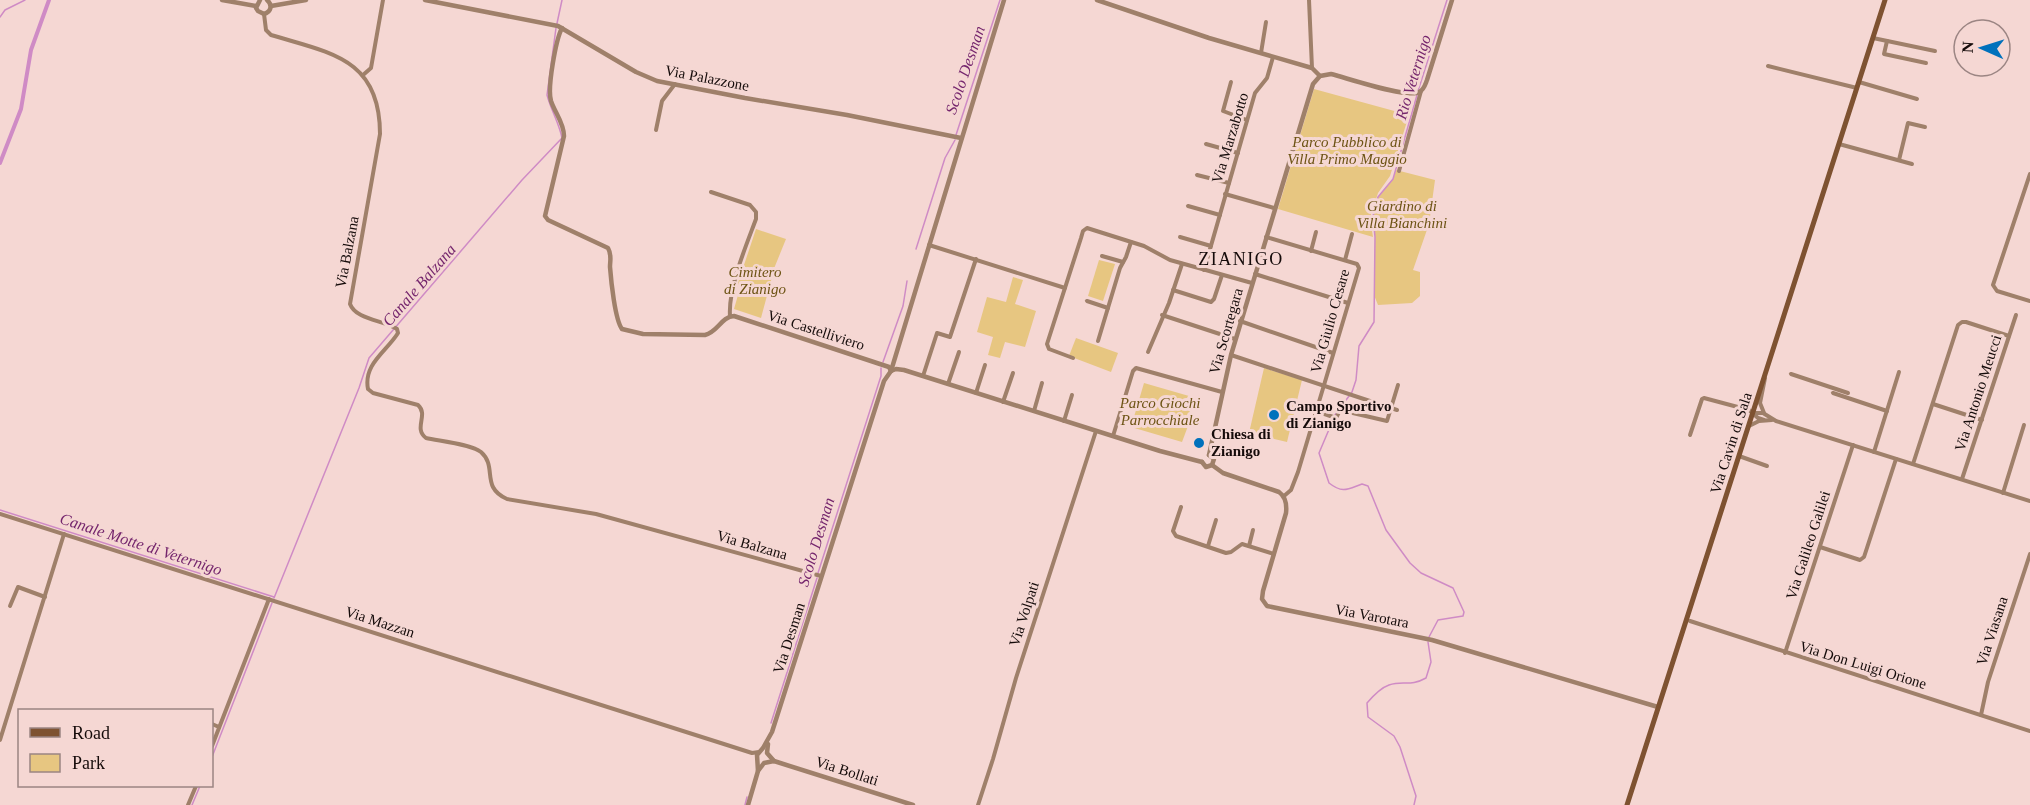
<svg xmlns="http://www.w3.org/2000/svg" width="2030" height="805" viewBox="0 0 2030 805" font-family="Georgia,serif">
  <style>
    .green { fill: #e7c681 }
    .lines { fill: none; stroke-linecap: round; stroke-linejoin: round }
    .stream { stroke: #cf8bc5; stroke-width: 1.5 }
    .canal { stroke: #cf8bc5; stroke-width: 4 }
    .minor { stroke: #9f806a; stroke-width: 4 }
    .tertiary { stroke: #9f806a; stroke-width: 4.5 }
    .secondary { stroke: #7e5231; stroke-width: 5 }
    .poi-dot { fill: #0071bc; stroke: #f5d7d3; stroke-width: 2 }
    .labels { text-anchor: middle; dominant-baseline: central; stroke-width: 6; stroke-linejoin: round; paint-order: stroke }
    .street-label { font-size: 15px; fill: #150b0a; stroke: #f5d7d3 }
    .park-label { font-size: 15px; font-style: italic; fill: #6d5314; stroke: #f5d7d3 }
    .poi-label { font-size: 15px; font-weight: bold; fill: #150b0a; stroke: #f5d7d3; text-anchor: start }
    .water-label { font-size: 16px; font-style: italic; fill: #75266d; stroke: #f5d7d3 }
    .quarter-label { font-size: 18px; letter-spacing: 1.5px; fill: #150b0a; stroke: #f5d7d3 }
  </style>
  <rect width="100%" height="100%" fill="#f5d7d3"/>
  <g class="green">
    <path d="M1314,89L1409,115L1390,176L1378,193L1370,218L1373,237L1278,209Z"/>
    <path d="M1396,170L1435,180L1429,224L1413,270L1420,272V296L1412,303L1378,305L1374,295L1375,237L1373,216L1378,197L1393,179Z"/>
    <path d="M756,229L786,239L771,276L772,277L761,318L734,309L740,288L737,286Z"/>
    <path d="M1099,260L1115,264L1103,301L1088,296Z"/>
    <path d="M1013,277L1023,280L1015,304L1036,311L1025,347L1005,342L1000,358L988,355L993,337L977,332L987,297L1006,302Z"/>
    <path d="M1076,338L1118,353L1111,372L1069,356Z"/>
    <path d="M1264,368L1302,380L1287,442L1249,433Z"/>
    <path d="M1144,383L1189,396L1186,409L1190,410L1186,425L1188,426L1182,442L1131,427Z"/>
  </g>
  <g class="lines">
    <g class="stream">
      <path d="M0,17L5,10L25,0"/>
      <path d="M1418,91L1447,0"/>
      <path d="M956,135L1000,0"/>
      <path d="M916,249L945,158L955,140"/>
      <path d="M883,362L903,306L907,281"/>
      <path d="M1335,415L1352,392L1356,380L1359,346L1374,322L1375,237L1373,216L1378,197L1393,179L1417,95"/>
      <path d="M1333,420L1319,453L1329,483C1343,494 1348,489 1362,484L1368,486L1386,530L1410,563L1421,573L1453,588L1464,612L1463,616L1438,620L1429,637"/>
      <path d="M0,510L274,597"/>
      <path d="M818,573L881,376V368"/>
      <path d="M274,598L359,388L369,358L522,180L562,138C559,123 551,110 547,95L556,28L562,0"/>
      <path d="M771,723L817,578"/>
      <path d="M212,757L272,603"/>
      <path d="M192,805L200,786"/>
      <path d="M745,805L747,797"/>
      <path d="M1414,805L1416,796L1400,747L1394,736L1368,717L1367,703C1373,696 1380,688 1389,685C1403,680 1410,687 1426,678L1431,662L1428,642"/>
    </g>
    <path class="canal" d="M0,163L21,109L31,50L49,0"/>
    <g class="minor">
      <path d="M1309,0L1312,68"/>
      <path d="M264,14L266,30L271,35C330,53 380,58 380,134L350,304C356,320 384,320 397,329L398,333C387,351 363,364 368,389L373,393L418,405C429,415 413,428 426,438C439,441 471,444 481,452C498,467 480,487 507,499L596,514L821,576"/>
      <path d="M1873,38L1935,51"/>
      <path d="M1887,41L1884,54L1926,63"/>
      <path d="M1261,53L1266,22"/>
      <path d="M1768,66L1857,88"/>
      <path d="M363,75L371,68L383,0"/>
      <path d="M1231,82L1223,111L1247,120"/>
      <path d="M1859,82L1917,99"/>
      <path d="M656,130L662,101L675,84"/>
      <path d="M1206,144L1238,153"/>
      <path d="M1839,144L1912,164"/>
      <path d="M1899,160L1908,123L1925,127"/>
      <path d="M1399,171L1421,91"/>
      <path d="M2030,174L1993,285L1997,291L2030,301"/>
      <path d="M1197,175L1229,183"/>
      <path d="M711,192L750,205L756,212V219C746,246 728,288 730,316"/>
      <path d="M1225,194L1274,208"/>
      <path d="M1188,206L1220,215"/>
      <path d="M1180,237L1211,246"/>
      <path d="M1266,237L1357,264L1359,268L1298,472L1291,490L1284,496"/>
      <path d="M929,245L1065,288"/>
      <path d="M1311,251L1316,232"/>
      <path d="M1102,256L1123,262"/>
      <path d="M1345,260L1352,234"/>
      <path d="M1204,270L1255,93L1267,78L1273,57"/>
      <path d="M1255,274L1348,303"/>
      <path d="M1173,290L1211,302L1214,299L1222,275"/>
      <path d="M1087,301L1108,308"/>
      <path d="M1162,315L1235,339"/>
      <path d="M1240,321L1333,353"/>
      <path d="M1098,341L1120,268L1126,257L1131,242"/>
      <path d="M1148,352L1169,303L1182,264"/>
      <path d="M1231,355L1397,410"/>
      <path d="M1073,358L1049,349L1047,344L1081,238L1083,231L1087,228L1144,246L1170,260L1252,283"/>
      <path d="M1791,374L1848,393"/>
      <path d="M923,376L937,333L950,337L976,259"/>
      <path d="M948,384L959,352"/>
      <path d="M976,393L985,365"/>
      <path d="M1833,393L1887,411"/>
      <path d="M1003,402L1013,373"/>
      <path d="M1933,404L1982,420"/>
      <path d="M1034,411L1042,383"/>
      <path d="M1316,411L1336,418L1340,410L1387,421L1398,385"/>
      <path d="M1753,413H1763L1776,421L2030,501"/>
      <path d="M1764,413L1760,403L1765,378"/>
      <path d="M1064,421L1072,395"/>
      <path d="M1749,426L1759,421L1772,420"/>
      <path d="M1690,435L1702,399L1704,398L1749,410L1758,418L1764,420"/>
      <path d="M1113,436L1133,371L1136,368L1222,392"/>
      <path d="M1874,452L1899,372"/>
      <path d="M1739,456L1767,466"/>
      <path d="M1913,464L1958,325L1962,322H1966L2009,336"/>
      <path d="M1962,479L2016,315"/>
      <path d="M2003,493L2024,425"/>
      <path d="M1181,507L1173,531L1176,536L1226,553L1231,552L1242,544L1274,554"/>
      <path d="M0,514L727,745L752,753L759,752"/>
      <path d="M1208,546L1216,520"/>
      <path d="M1249,546L1253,530"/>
      <path d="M1820,547L1860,560L1864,557L1896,459"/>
      <path d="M10,606L18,587L45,597"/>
      <path d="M1690,621L2030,731"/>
      <path d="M1785,653L1853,445"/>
      <path d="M1981,715L1988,682L2030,554"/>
      <path d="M212,724L219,727"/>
      <path d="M0,740L64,534"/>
      <path d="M212,746L269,599"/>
      <path d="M188,805L196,786"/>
      <path d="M978,805L993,759L1016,678L1096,431"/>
    </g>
    <g class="tertiary">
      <path d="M222,0L256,6"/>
      <path d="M260,0L256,8L258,11L264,14C271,12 273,5 267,0"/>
      <path d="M425,0L558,26L636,72L657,81L745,98L847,115L961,138"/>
      <path d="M1097,0L1209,38L1312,68L1320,76"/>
      <path d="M271,6L306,0"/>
      <path d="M562,28C556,39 547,88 551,101C555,113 564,123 564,136L545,216L548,220L608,248C612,255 610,260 610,267C611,280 615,320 622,329L643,334L705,335C718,332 721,317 734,316L889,367L891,371"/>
      <path d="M891,371L896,369L904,370L1160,451L1202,462"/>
      <path d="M1209,455L1231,355L1313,84L1320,76L1331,74C1347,78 1408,99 1419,92C1424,90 1425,85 1427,80L1452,0"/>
      <path d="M1202,462L1206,467L1212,465L1214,459L1209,455"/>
      <path d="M1212,465L1223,473L1279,492C1286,497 1287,504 1286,513L1263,591L1262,599L1267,606L1432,640L1658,707"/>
      <path d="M768,744L767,753L774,761"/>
      <path d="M758,771L757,755L763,748L772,732L884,381L891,371L1004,0"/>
      <path d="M748,805L758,771L764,763L774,761L913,805"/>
    </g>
    <path class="secondary" d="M1627,805L1885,0"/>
  </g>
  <g class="poi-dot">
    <circle cx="1274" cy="415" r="6"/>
    <circle cx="1199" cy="443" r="6"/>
  </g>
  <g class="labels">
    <g class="street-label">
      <text transform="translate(707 78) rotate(11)">Via Palazzone</text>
      <text transform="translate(1230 138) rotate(-73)">Via Marzabotto</text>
      <text transform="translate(347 252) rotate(-79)">Via Balzana</text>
      <text transform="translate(1330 321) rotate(-74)">Via Giulio Cesare</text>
      <text transform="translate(816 330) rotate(18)">Via Castelliviero</text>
      <text transform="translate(1226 331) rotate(-74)">Via Scortegara</text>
      <text transform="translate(1978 393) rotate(-72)">Via Antonio Meucci</text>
      <text transform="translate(1731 443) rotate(-72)">Via Cavin di Sala</text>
      <text transform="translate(752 545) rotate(16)">Via Balzana</text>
      <text transform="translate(1808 545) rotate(-72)">Via Galileo Galilei</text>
      <text transform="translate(1024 614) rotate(-72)">Via Volpati</text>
      <text transform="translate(1372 616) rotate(11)">Via Varotara</text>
      <text transform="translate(380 622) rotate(18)">Via Mazzan</text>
      <text transform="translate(1992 631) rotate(-72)">Via Viasana</text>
      <text transform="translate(789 638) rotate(-72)">Via Desman</text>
      <text transform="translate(1863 665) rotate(17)">Via Don Luigi Orione</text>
      <text transform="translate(847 771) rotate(18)">Via Bollati</text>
    </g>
    <g class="park-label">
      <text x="1347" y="142">Parco Pubblico di<tspan x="1347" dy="17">Villa Primo Maggio</tspan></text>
      <text x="1402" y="206">Giardino di<tspan x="1402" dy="17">Villa Bianchini</tspan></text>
      <text x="755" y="272">Cimitero<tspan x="755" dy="17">di Zianigo</tspan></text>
      <text x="1160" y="403">Parco Giochi<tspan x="1160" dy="17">Parrocchiale</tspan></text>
    </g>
    <g class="poi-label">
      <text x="1286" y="406">Campo Sportivo<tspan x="1286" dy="17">di Zianigo</tspan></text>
      <text x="1211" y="434">Chiesa di<tspan x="1211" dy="17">Zianigo</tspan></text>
    </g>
    <g class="water-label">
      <text transform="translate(965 70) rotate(-71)">Scolo Desman</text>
      <text transform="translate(1413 77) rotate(-73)">Rio Veternigo</text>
      <text transform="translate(419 285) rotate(-49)">Canale Balzana</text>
      <text transform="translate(816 542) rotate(-73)">Scolo Desman</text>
      <text transform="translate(141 544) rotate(18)">Canale Motte di Veternigo</text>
    </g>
    <g class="quarter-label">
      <text x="1241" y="259">ZIANIGO</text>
    </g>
  </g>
  <rect x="18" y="709" width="195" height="78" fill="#f5d7d3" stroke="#9b8583" stroke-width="1.5"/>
  <rect x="30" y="728" width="30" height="9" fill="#7e5231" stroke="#9b8583" stroke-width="1.5"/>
  <text x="72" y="739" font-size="18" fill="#150b0a">Road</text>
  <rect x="30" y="754" width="30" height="18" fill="#e7c681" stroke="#9b8583" stroke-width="1.5"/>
  <text x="72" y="769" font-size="18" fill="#150b0a">Park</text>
  <g transform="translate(1982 48) rotate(273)"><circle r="28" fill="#f5d7d3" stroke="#9b8583" stroke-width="1.5"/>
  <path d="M0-4.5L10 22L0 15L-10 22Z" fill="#0071bc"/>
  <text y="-9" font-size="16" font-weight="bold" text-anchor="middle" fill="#150b0a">N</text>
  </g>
</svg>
